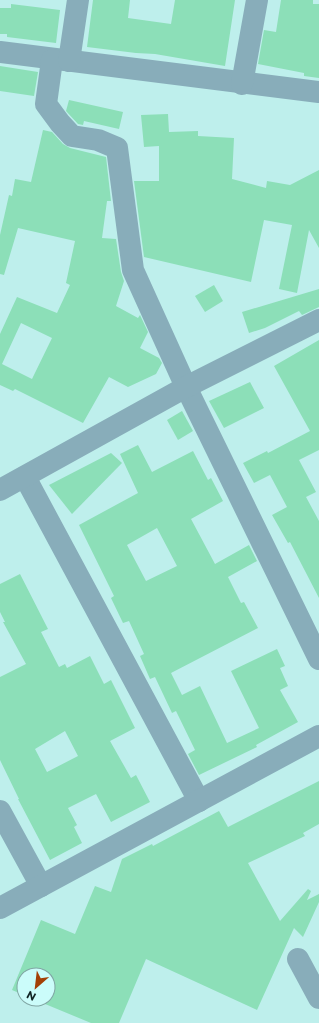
<svg xmlns="http://www.w3.org/2000/svg" width="319" height="1023" viewBox="0 0 319 1023" font-family="Montserrat,sans-serif">
  <style>
    .building { fill: #8cdfb8; fill-rule: evenodd }
    .lines { fill: none; stroke-linecap: round; stroke-linejoin: round }
    .minor { stroke: #88adba; stroke-width: 22 }
  </style>
  <rect width="100%" height="100%" fill="#beefec"/>
  <g class="building">
    <path d="M93,0H130L128,18L171,24L175,0H235L225,66L155,54L136,53V51V53L87,47Z"/>
    <path d="M281,0H313V4H319V78L304,76V73L258,64L264,30L276,32Z"/>
    <path d="M11,4L60,10L56,43L7,37V34H0V8H11Z"/>
    <path d="M0,66L38,72L34,96L0,91Z"/>
    <path d="M69,100L123,112L119,129L84,121L83,125L78,124L66,111Z"/>
    <path d="M168,114L169,132L198,131V136L234,138L232,179L266,188L267,181L290,185L319,170V248L309,230L297,293L279,289L292,225L264,220L251,282L144,257L134,181H159V146L144,147L141,115Z"/>
    <path d="M43,130L52,132L63,144L70,148L106,157L111,201H107L102,238L116,239L121,272L124,281L116,306L138,318L140,315L148,332L140,348L159,358L162,363L156,374L128,387L109,377L83,423L15,389L13,391L0,385V334L17,297L57,313L70,285L66,283L75,241L18,228L4,275L0,274V235L9,195L12,196L15,179L31,182ZM21,323L52,338L32,379L2,364Z"/>
    <path d="M214,285L223,301L205,312L195,296Z"/>
    <path d="M319,289V307L302,315L299,311L265,328L249,333L242,312Z"/>
    <path d="M319,340V450L299,460L316,492L306,497L319,521V598L290,542L288,543L272,515L287,507L270,475L254,483L243,463L267,451L268,453L310,431L274,366Z"/>
    <path d="M250,382L264,408L224,428L209,401Z"/>
    <path d="M182,411L193,431L178,440L167,420Z"/>
    <path d="M138,445L152,472L193,451L208,480L211,478L223,501L191,519L215,564L249,545L257,561L228,577L241,603L244,602L258,628L171,673L182,695L200,686L227,743L259,728L231,671L277,649L285,666L280,668L288,686L280,690L298,722L256,745L257,747L199,775L188,754L195,750L176,711L172,713L155,677L150,679L140,656L144,654L129,621L123,623L111,598L114,596L79,525L138,493L120,454ZM157,528L177,566L146,581L127,545Z"/>
    <path d="M111,453L122,463L72,514L49,485Z"/>
    <path d="M20,574L48,629L41,632L59,667L65,664L67,668L90,656L104,684L111,680L135,728L110,741L131,778L136,775L150,802L111,822L96,794L68,808L77,825L74,827L82,843L50,860L18,799H19L0,760V677L26,664L3,622H5L0,612V584ZM65,731L78,756L47,772L35,749Z"/>
    <path d="M319,781V824L303,833L305,836L248,863L280,921L308,889L311,891L307,900L319,894V902L303,937L294,928L257,1010L146,959L119,1023H91L33,999H48V975H24V995L12,990L41,920L75,934L95,886L111,892L122,859L152,844L153,846L219,811L228,827Z"/>
  </g>
  <g class="lines">
    <g class="minor">
      <path d="M0,52L319,92"/>
      <path d="M52,60L46,104L60,123L72,136L98,140L117,148L133,270L186,387L319,659"/>
      <path d="M69,61L78,0"/>
      <path d="M242,84L257,0"/>
      <path d="M25,477L199,801"/>
      <path d="M0,490L186,387L319,320"/>
      <path d="M0,811L41,886"/>
      <path d="M0,908L319,736"/>
      <path d="M298,959L319,998"/>
    </g>
  </g>
  <g transform="translate(36 987) rotate(208)"><circle r="19" fill="#cbfcfa" stroke="#81a6a4"/>
  <path d="M0-3L7 15L0 10L-7 15Z" fill="#a34006"/>
  <text y="-6" font-size="11" font-weight="bold" text-anchor="middle" fill="#112424">N</text>
  </g>
</svg>
